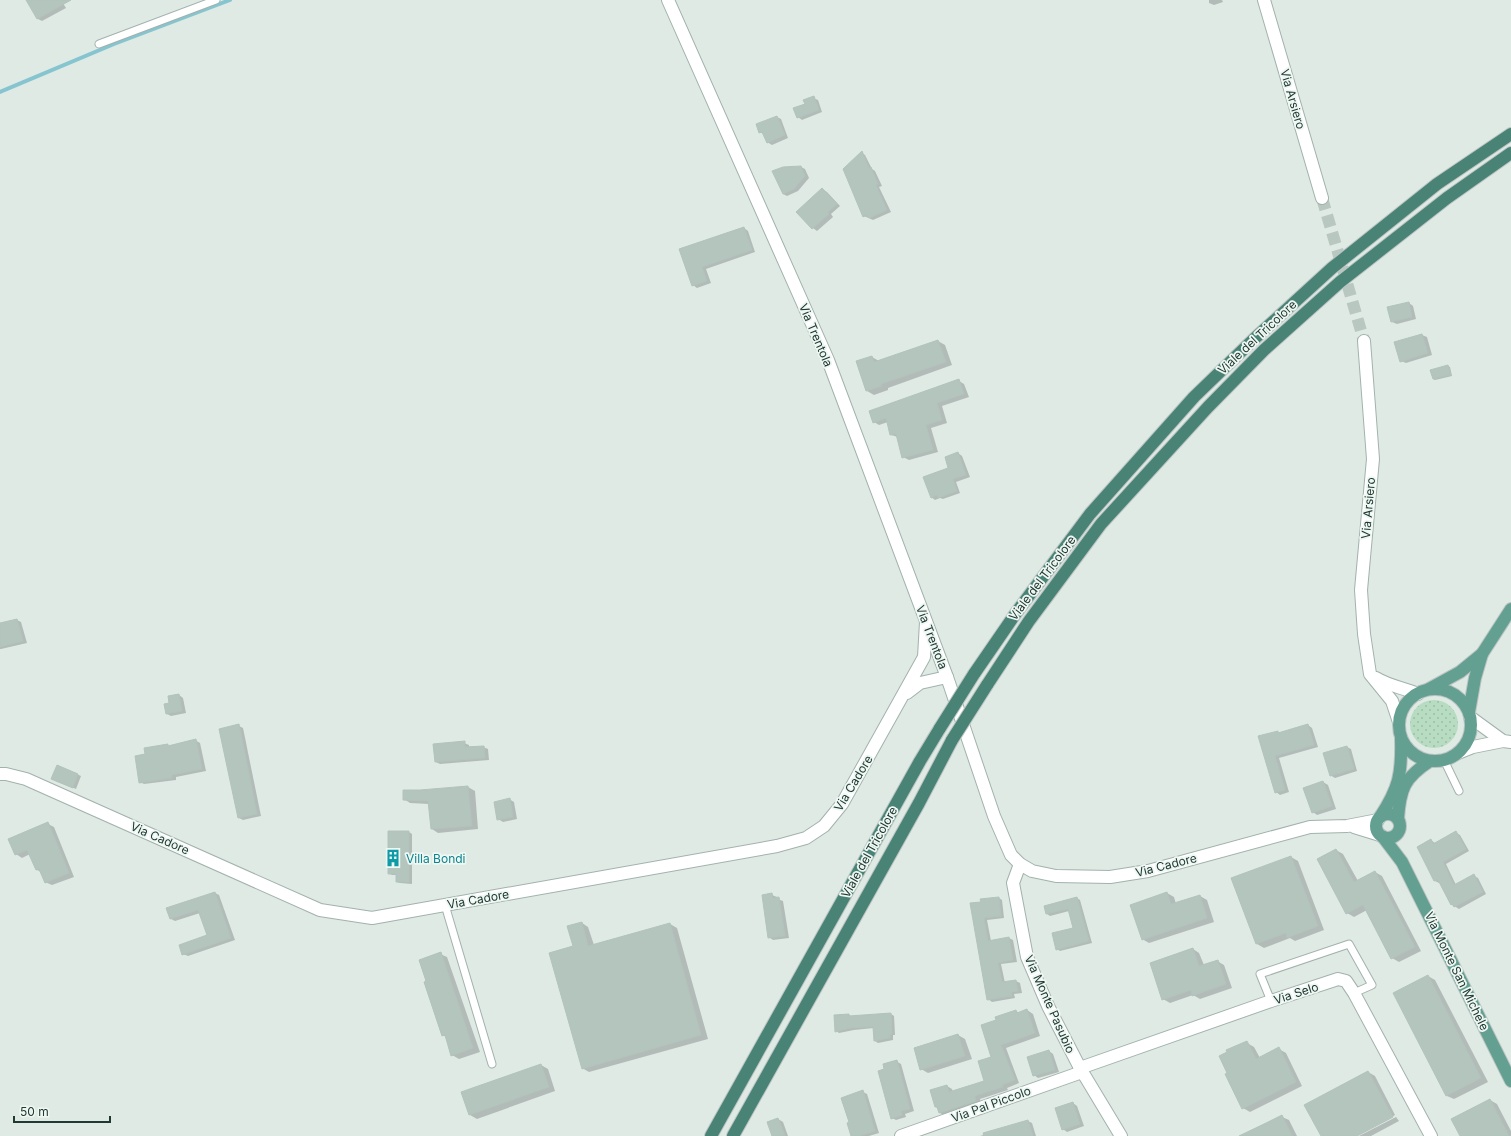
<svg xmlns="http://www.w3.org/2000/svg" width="1511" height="1136" viewBox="0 0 1511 1136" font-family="Inter,sans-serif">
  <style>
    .grass { fill: url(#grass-dots) }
    .shadow { fill: #0003 }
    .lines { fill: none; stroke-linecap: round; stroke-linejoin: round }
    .stream { stroke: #86c5d0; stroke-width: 4 }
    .building { fill: #b4c5be; stroke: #b1c4bc }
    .minor-tunnel { stroke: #b9c7c1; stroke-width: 12; stroke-dasharray: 12 6; stroke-linecap: butt }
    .service-casing { stroke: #a2b2ac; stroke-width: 9 }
    .minor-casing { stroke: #a2b2ac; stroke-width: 14 }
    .tertiary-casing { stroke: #a2b2ac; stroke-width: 14 }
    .primary-casing { stroke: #bcc4c2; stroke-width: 14 }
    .trunk-casing { stroke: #bcc4c2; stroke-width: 14 }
    .service { stroke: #fff; stroke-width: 7 }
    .minor { stroke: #fff; stroke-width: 12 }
    .tertiary { stroke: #fff; stroke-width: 12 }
    .primary { stroke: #63a091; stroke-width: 12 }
    .trunk { stroke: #488376; stroke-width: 12 }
    .trunk-bridge-casing { stroke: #bcc4c2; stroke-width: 14; stroke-linecap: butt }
    .trunk-bridge { stroke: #488376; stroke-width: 12 }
    .labels { text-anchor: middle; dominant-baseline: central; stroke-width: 3.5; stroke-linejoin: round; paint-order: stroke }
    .street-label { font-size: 12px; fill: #203a33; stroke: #eff7f3 }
    .culture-label { font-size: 12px; fill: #0d838f; stroke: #eff7f3; text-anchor: start }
  </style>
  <defs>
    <pattern id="grass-dots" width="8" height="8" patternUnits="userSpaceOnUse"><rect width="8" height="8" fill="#b7dcc1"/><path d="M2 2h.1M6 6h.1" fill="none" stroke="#9dbea6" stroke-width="1.8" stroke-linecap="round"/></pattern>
  </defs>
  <rect width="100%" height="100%" fill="#dfeae5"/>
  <circle class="grass" cx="1434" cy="724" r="24"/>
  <g class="shadow">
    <path d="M27,0H61L66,8L42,21L38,19Z"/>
    <path d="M1209,0H1222L1223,2L1214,5L1209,3Z"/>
    <path d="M813,98L818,100L822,112L802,120L798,117L806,105Z"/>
    <path d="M777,117L781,119L788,138L772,145L767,142L765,135L760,132Z"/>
    <path d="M862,153L865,155L872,169L875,171L882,186L879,187L891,212L873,220L864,216Z"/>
    <path d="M801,167L805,169L809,178L798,191L787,196L783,194Z"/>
    <path d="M822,189L827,192L840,206L831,214L833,217L817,231L813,228L798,212Z"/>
    <path d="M744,228L748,231L755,252L706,269L711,283L697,288L693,285L680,249Z"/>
    <path d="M1409,303L1413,306L1416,319L1397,324L1392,322Z"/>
    <path d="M1422,335L1427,337L1432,355L1406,363L1401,361Z"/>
    <path d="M938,341L945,345L952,365L888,388V390L874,395L867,391L872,357L879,361Z"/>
    <path d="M1448,366L1450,367L1452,376L1435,380L1433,379Z"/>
    <path d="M959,381L964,384L969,397L942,406L947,423L931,428L938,452L909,460L903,457L898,437L891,435L888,422L879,425L874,422Z"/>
    <path d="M958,453L962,456L970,477L956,482L960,493L943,499L940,498L935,500L931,497Z"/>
    <path d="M17,620L21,622L27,643L1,649H0V624Z"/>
    <path d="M179,695L183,698L186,713L171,716L167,714L170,703Z"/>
    <path d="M1308,725L1312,728L1318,747L1279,758L1289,792L1280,795L1276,792L1260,737L1277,732L1280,734Z"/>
    <path d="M239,726L243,728L261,816L243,820L239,818Z"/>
    <path d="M195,740L200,743L206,771L176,777V780L144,784L140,782L146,755L167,746H169Z"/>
    <path d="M464,743L469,745V748L483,747L488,749L489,760L440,764L436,762Z"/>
    <path d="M1347,747L1351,749L1357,771L1335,778L1330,775Z"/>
    <path d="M58,766L81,776L76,789L56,781Z"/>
    <path d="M1323,782L1328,785L1336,809L1317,815L1313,812Z"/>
    <path d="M468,787L475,791L478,829L438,833L432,829L429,804L410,803L404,799L420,791Z"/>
    <path d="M509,799L514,802L517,819L503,822L498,819Z"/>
    <path d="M48,824L54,827L74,877L52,885L45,882L41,872L37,870L30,854L22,858L16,854Z"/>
    <path d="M409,832L412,834V884L400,883L397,882V875H392L389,873Z"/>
    <path d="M1456,833L1460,835L1469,851L1446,864L1456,885L1474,876L1478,878L1486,894L1459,909L1451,904L1440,882L1439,883L1435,881L1431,840L1436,844Z"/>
    <path d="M1336,850L1343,854L1358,881L1375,872L1382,876L1421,951L1399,962L1392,958L1367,910L1354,917L1347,913Z"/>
    <path d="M1291,857L1298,861L1324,930L1295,941L1290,938L1264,948L1257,944Z"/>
    <path d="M215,893L219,895L235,940L188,956L183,954L208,936L200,913L175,921L171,919L167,909Z"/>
    <path d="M1167,893L1174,897L1176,904L1200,896L1207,900L1214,922L1149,943L1142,939Z"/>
    <path d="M772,895L777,897V899L783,901L789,938L773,940L769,937Z"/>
    <path d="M999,898L1002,900L1004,918L987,920L991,941L1009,938L1013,940L1017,962L1001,964L1005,983L1016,981L1020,983L1022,993L1014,994L1015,998L992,1002L988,999L982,903Z"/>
    <path d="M1077,898L1080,900L1092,943L1060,951L1057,949L1074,929L1069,911L1050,916L1047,914L1045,906Z"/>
    <path d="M582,923L588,927L594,945L670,924L677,928L708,1039L589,1072L582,1068Z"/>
    <path d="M1193,949L1199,953L1204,965L1217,961L1224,965L1232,988L1200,999L1193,995L1170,1003L1163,999Z"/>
    <path d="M440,954L447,957L480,1052L459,1059L452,1055L446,1037L443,1035L427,981Z"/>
    <path d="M1428,976L1435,980L1488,1082L1454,1099L1447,1096Z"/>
    <path d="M1027,1010L1033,1014L1040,1036L1006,1048L1019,1083L1007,1088L1008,1090L980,1099L981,1104L945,1116L940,1113L938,1108L936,1107L947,1086L952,1089L953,1092L986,1082L993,1057L998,1020L1016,1011L1019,1013Z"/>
    <path d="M891,1014L894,1016L895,1035H893V1040L878,1043L875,1041L874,1028L854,1030L839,1033L836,1031L849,1015L852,1017Z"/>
    <path d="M958,1035L965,1039L972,1059L928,1073L921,1069Z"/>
    <path d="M1247,1043L1254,1047L1260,1058L1279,1049L1286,1053L1302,1086L1250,1112L1243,1108L1228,1073Z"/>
    <path d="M1049,1051L1053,1054L1059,1072L1038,1078L1034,1075Z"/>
    <path d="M896,1061L901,1064L914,1111L905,1114L906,1117L896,1120L892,1118L886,1070Z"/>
    <path d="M541,1065L548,1069L555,1091L477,1119L470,1115Z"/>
    <path d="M1368,1072L1375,1076L1395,1115L1355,1136H1322Z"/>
    <path d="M863,1092L867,1094L879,1133L869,1136H852Z"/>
    <path d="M1490,1100L1497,1104L1511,1131V1136H1461Z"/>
    <path d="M1073,1103L1077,1106L1084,1126L1067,1132L1063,1129Z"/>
    <path d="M1282,1117L1289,1120L1297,1136H1242Z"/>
    <path d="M1396,1117L1399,1121L1371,1136H1359Z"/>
    <path d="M778,1119L783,1122L788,1136H773Z"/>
    <path d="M1028,1121L1032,1123L1036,1136H980Z"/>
  </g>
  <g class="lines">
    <path class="stream" d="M0,92L114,44L230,0"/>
  </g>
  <g class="building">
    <path d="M26,0H71L37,19Z"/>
    <path d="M814,96L819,110L797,118L793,108L805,104L803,100Z"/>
    <path d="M777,116L785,135L767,143L762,132L759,133L756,124Z"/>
    <path d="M862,151L869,168L871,167L878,184L876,185L887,210L869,218L867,215L863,217L843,169Z"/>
    <path d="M801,166L805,176L794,189L783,194L772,171L783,167Z"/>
    <path d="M822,188L837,204L828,212L829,214L812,229L796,212Z"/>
    <path d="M744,227L752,250L702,267L707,281L692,286L679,249Z"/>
    <path d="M1409,302L1412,317L1391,322L1387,307Z"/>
    <path d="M1422,334L1428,353L1400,362L1394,342Z"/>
    <path d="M938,340L946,362L881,384L882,386L866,391L856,361L872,356L874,362Z"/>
    <path d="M1448,365L1451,375L1433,379L1430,370Z"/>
    <path d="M959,379L964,394L937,403L942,420L926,425L933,450L902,458L896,434L890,435L886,418L873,423L869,411Z"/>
    <path d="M958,452L966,475L953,479L957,491L938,498L937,495L931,498L923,477L948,468L945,457Z"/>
    <path d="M17,619L23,641L0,647V623Z"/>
    <path d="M179,694L182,711L166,714L164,704L169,703L168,696Z"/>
    <path d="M239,724L257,814L238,818L219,729Z"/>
    <path d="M1308,724L1314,745L1275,756L1285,790L1275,793L1258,736L1278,731V733Z"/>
    <path d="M196,739L202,769L172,775V778L139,783L135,756L145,754L144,748L168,744V746Z"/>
    <path d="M465,741V747L484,746L485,758L435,762L433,744Z"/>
    <path d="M1347,746L1354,769L1330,776L1323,753Z"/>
    <path d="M57,765L78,774L73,788L51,779Z"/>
    <path d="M1323,781L1332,806L1312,813L1303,788Z"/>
    <path d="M468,786L472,826L431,829L428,801L403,800V790H420Z"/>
    <path d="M510,798L513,817L497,820L494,802Z"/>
    <path d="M48,822L69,873L45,883L39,869L36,870L27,850L15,855L8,839Z"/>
    <path d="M388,831H409V882H396V874H388Z"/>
    <path d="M1456,831L1466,849L1443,862L1454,885L1474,874L1483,892L1454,907L1452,904L1451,905L1438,880L1434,881L1417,847L1431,839L1433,844Z"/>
    <path d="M1336,849L1354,882L1375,871L1415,947L1391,959L1363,905L1346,914L1317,859Z"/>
    <path d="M1291,856L1318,926L1287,938L1286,933L1256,944L1231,878Z"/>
    <path d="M215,892L231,938L182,955L179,945L207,935L198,910L170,919L166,908Z"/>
    <path d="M1167,892L1171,904L1200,895L1207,918L1142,940L1130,905Z"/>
    <path d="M772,893L773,898L779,897L785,936L768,938L762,895Z"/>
    <path d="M999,897L1001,916L984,918L988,941L1009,937L1013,960L998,963L1002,982L1016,980L1018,991L1011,992L1012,996L987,1000L970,903L981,902L980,899Z"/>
    <path d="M1077,897L1089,941L1056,950L1052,933L1073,928L1068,909L1046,914L1044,906Z"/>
    <path d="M582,922L588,946L670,923L701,1035L582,1069L549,953L573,946L567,926Z"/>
    <path d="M1193,948L1199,966L1218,960L1226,984L1192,996L1191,990L1162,1000L1150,963Z"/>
    <path d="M441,952L473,1048L451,1056L445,1035L442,1036L424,982L426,981L419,960Z"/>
    <path d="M1428,975L1481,1078L1446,1096L1393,993Z"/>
    <path d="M1027,1009L1035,1033L1001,1045L1015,1080L1002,1085L1003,1087L975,1096L976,1101L939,1113L937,1107H935L930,1090L947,1085L949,1092L984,1081L978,1061L991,1057L981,1025L996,1020L995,1017L1016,1010L1017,1013Z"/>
    <path d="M891,1013L892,1034H890V1038L874,1041L873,1027L850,1028L835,1032L834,1015L849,1014V1016Z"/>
    <path d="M958,1034L965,1056L920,1070L914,1048Z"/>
    <path d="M1247,1041L1256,1059L1279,1047L1296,1082L1242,1109L1225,1074L1227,1073L1219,1056L1227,1052L1226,1050Z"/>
    <path d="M1049,1050L1055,1070L1033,1076L1027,1057Z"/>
    <path d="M897,1060L910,1109L901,1111L902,1115L891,1119L878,1071L884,1069L883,1064Z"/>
    <path d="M541,1064L549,1087L469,1115L461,1092Z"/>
    <path d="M1368,1071L1393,1117L1357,1136H1321L1304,1105Z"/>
    <path d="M863,1090L875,1131L859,1136H851L847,1123L849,1122L841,1098Z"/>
    <path d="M1490,1099L1509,1136H1460L1451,1119Z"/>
    <path d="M1073,1102L1080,1124L1062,1130L1055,1108Z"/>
    <path d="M1282,1115L1292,1136H1239L1266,1123Z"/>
    <path d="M778,1118L785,1136H772L767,1122Z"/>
    <path d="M1028,1120L1033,1136H984L983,1133Z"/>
  </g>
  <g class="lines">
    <path class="minor-tunnel" d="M1322,198L1364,341"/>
    <g class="service-casing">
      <g id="service">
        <path d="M99,44L216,0"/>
        <path d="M1444,760L1459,791"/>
        <path d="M445,905L492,1064"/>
        <path d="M1271,1001L1260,974L1349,944L1372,985L1354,993"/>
      </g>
    </g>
    <g class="minor-casing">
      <g id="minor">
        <path d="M1264,0L1322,198"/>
        <path d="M1364,341L1373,459L1361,590L1364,634L1370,674L1392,701L1399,722"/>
        <path d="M1376,678C1389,686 1404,688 1418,694"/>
        <path d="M907,693L920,683L947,677"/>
        <path d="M1470,717L1503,741L1511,742"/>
        <path d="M1458,753L1473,747L1503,741"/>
        <path d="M0,774H6L26,779L320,910L372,918L777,846L806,838L824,826L842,804L924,657L926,622"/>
        <path d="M1020,864L1013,883L1027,957L1048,1006L1080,1068L1121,1136"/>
        <path d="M1080,1068L1271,1001L1338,979L1346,981L1354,993L1431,1136"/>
        <path d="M901,1136L1082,1072"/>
      </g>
    </g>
    <g class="tertiary-casing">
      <g id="tertiary">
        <path d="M668,0L828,360L947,677L994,816L1011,855L1020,864L1032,871L1056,876L1110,877L1148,871L1310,827L1347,826L1378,820"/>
        <path d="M1354,827L1380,835"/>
      </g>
    </g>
    <g class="primary-casing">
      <g id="primary">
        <path d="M1429,689L1460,672L1482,654"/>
        <circle cx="1435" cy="725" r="36"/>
        <path d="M1469,712L1475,678L1482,654L1511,609"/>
        <circle cx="1388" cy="826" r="12"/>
        <path d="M1380,817C1399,788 1402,774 1401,739"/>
        <path d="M1398,819C1400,789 1404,778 1430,761"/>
        <path d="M1383,837L1402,862L1511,1081"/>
      </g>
    </g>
    <g class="trunk-casing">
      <g id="trunk">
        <path d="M974,674L1016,613L1090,514L1194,397L1253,340L1332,268L1437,184L1511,134"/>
        <path d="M987,685L1029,621L1101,524L1208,407L1264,350L1340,282L1447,198L1511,153"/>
        <path d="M711,1136L920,761L940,728"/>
        <path d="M733,1136L919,803L952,740"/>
      </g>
    </g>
    <use href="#service" class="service"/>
    <use href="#minor" class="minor"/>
    <use href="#tertiary" class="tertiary"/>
    <use href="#primary" class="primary"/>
    <use href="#trunk" class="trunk"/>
    <g class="trunk-bridge-casing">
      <g id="trunk-bridge">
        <path d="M940,728L974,674"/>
        <path d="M952,740L987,685"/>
      </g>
    </g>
    <use href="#trunk-bridge" class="trunk-bridge"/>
  </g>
  <defs>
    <g id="building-bare" transform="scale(1.38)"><path d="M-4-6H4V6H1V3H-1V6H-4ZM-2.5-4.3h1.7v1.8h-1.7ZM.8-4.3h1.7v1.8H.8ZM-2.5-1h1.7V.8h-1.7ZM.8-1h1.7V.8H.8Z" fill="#0f9aa8" stroke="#eff7f3" stroke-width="2.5" paint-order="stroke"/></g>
  </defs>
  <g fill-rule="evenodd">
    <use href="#building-bare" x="393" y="858"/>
  </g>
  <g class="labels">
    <g class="street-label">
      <text transform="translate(1293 99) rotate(74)">Via Arsiero</text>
      <text transform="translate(816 335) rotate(67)">Via Trentola</text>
      <text transform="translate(1257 337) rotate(-43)">Viale del Tricolore</text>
      <text transform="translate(1368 508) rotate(-85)">Via Arsiero</text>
      <text transform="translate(1042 578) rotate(-53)">Viale del Tricolore</text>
      <text transform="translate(932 637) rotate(69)">Via Trentola</text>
      <text transform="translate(853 783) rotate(-59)">Via Cadore</text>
      <text transform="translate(160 838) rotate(24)">Via Cadore</text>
      <text transform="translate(869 852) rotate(-61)">Viale del Tricolore</text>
      <text transform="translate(1166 865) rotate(-14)">Via Cadore</text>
      <text transform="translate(478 899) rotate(-10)">Via Cadore</text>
      <text transform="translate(1457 971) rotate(64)">Via Monte San Michele</text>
      <text transform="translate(1296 993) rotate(-18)">Via Selo</text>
      <text transform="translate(1050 1004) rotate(66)">Via Monte Pasubio</text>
      <text transform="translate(991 1104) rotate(-20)">Via Pal Piccolo</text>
    </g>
    <g class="culture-label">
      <text x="406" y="858">Villa Bondi</text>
    </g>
  </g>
  <path d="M14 1116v6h96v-6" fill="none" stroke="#203a33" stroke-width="2"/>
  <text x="20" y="1116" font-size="12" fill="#203a33" stroke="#eff7f3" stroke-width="3" paint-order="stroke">50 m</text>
</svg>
